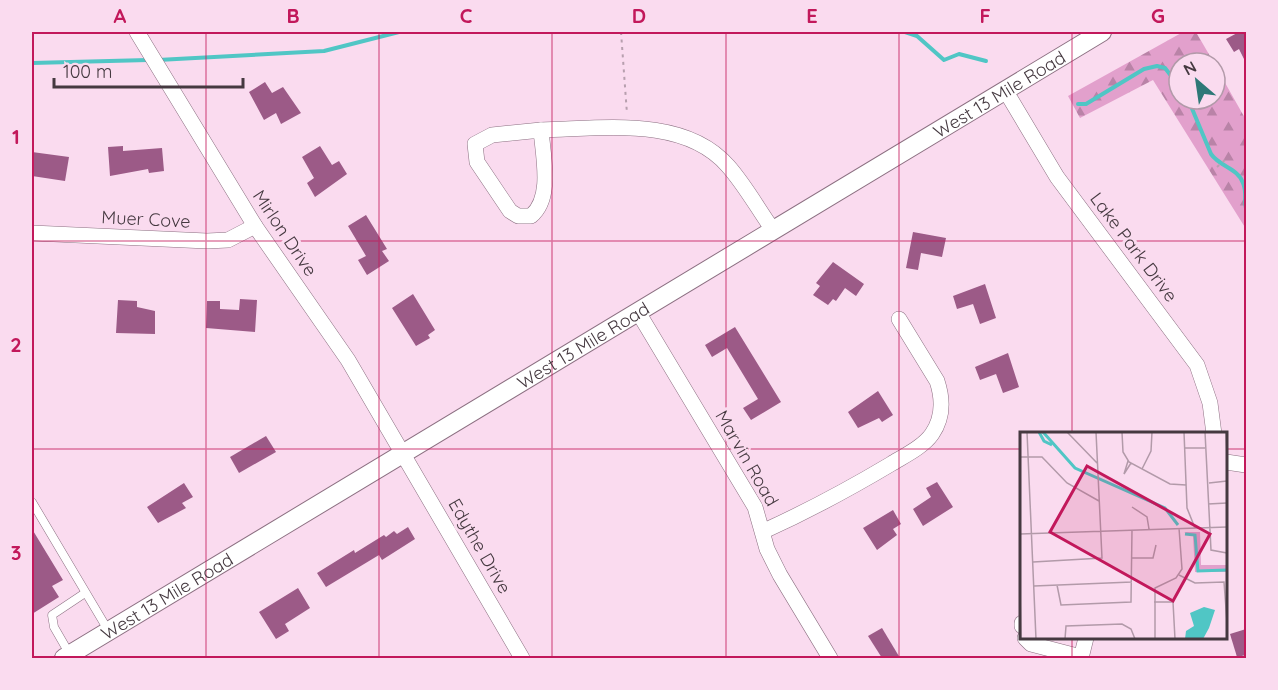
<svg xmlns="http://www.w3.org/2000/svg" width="1278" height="690" viewBox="0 0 1278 690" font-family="Quicksand,sans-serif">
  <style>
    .forest { fill: url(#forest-firs) }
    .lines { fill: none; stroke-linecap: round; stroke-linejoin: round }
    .stream { stroke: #50c6c5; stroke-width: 4 }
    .building { fill: #9c5a87 }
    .service-casing { stroke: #8c7082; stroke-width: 9 }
    .minor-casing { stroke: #8c7082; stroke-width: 16 }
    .tertiary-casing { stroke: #8c7082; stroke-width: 20 }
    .path { stroke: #b79fae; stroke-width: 2; stroke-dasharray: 3 4.5; stroke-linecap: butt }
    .service { stroke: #fff; stroke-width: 8 }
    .minor { stroke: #fff; stroke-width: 15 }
    .tertiary { stroke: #fff; stroke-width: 18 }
    .grid { fill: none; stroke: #c2185b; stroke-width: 1.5; stroke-opacity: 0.55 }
    .labels { text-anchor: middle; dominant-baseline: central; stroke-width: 6; stroke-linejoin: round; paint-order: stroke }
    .street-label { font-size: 18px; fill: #453940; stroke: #fadbef }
    .inset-river { fill: none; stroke: #50c6c5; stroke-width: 3 }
    .inset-road { fill: none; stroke: #b29aa9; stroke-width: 1.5 }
    .view { fill: #c2185b; fill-opacity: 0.15; stroke: #c2185b; stroke-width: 3 }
    .inset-edge { fill: none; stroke: #453940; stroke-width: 3 }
    .neatline { fill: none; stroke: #c2185b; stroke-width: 2 }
    .grid-label { font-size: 20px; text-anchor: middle; font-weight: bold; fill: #c2185b }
  </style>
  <defs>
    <pattern id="forest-firs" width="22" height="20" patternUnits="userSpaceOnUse" patternTransform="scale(1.5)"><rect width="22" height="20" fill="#e2a0cc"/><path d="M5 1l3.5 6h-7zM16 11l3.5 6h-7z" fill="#b983a7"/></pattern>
  </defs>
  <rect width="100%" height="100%" fill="#fadbef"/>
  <path class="forest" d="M1183,32H1196L1214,63H1179V99H1215V65L1246,120V229L1153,80L1080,118L1068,96Z"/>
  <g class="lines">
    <g class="stream">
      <path d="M905,32L917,36L944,60L959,54L986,61"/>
      <path d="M158,60L324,51L399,32"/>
      <path d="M32,63L148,60"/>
      <path d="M1188,99L1211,154C1220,167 1238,168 1243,183C1247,192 1244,200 1246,208"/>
      <path d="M1078,104H1086L1144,69L1157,66L1165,68L1179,86"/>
    </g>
  </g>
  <g class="building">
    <path d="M1239,32H1246V63L1239,49L1234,52L1226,39Z"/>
    <path d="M265,82L272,93L283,87L301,113L281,124L276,113L264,120L249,92Z"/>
    <path d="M123,146V151L162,148L164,171L149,173L148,169L110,176L108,147Z"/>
    <path d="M320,146L332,165L339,161L347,174L315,197L307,183L314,178L302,157Z"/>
    <path d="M32,152L69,157L65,181L32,176Z"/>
    <path d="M366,215L387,249L382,251L389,261L367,275L358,260L366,256L348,226Z"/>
    <path d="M913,232L946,238L942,257L921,253L918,270L906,268Z"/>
    <path d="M833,262L864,284L856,296L845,288L836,301L833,299L828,305L813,295L820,286L816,283Z"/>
    <path d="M985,284L996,318L980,324L973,304L957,309L953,296Z"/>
    <path d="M413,294L435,330L428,335L430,338L416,346L392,308Z"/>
    <path d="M240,299L257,300L255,332L206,328L207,301H220V309L239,310Z"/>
    <path d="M118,300L137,301V307L155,311V334L116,333Z"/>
    <path d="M735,327L781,402L751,420L743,408L758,399L738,366L727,348L712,357L705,345Z"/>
    <path d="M1008,353L1019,387L1003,393L996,374L980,380L975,367Z"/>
    <path d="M878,391L893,415L882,422L879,418L858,428L848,412Z"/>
    <path d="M266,436L276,452L239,473L230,457Z"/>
    <path d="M937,482L953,507L923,526L913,509L931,497L926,488Z"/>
    <path d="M184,483L193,497L182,503L186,508L158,523L147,507Z"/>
    <path d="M893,510L901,524L893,529L897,535L877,550L863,528Z"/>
    <path d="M408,527L415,539L382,560L379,555L326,587L317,573L354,550L355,553L384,535L386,537L394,531L397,534Z"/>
    <path d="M32,529L63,580L52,586L59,597L32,614Z"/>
    <path d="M298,588L310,608L285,624L289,631L276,639L259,612Z"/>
    <path d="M882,628L900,658H882L868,636Z"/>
    <path d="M1246,629V655L1237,657L1230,634Z"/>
  </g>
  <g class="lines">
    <g class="service-casing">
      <g id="service">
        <path d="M32,502L108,630"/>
        <path d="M69,653L54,627L52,615L85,593"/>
      </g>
    </g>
    <g class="minor-casing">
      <g id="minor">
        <path d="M137,32L255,226L348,360L522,658"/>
        <path d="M1005,90L1057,177L1197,365L1210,403L1214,434"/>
        <path d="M541,130C600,129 684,115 728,166C745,185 758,209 773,230"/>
        <path d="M541,130C543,156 553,198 531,216H518L510,211L477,162L475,144L492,135Z"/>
        <path d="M32,233L207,241L228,240L255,226"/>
        <path d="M638,312L755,507L767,549L780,575L830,658"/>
        <path d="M1226,462L1246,465"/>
        <path d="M764,531C808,511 849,489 891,464C904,456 923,447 932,434C943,418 943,399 937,381L899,319"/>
        <path d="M1022,623V626"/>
        <path d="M1025,638L1031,644L1081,657"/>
        <path d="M1081,658L1086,638"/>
      </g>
    </g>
    <g class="tertiary-casing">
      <g id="tertiary">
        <path id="s1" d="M64,658L1102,32"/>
      </g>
    </g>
    <g class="path">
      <path d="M621,32L627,114"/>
      <path d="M1217,167L1225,160"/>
    </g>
    <use href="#service" class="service"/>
    <use href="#minor" class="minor"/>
    <use href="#tertiary" class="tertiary"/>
  </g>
  <path class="grid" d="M206,32V658M379,32V658M552,32V658M726,32V658M899,32V658M1072,32V434M32,241H1246M32,449H1022M1226,449H1246M1072,638V658"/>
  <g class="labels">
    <g class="street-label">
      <text stroke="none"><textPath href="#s1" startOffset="1092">West 13 Mile Road</textPath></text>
      <text transform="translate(146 219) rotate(3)">Muer Cove</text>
      <text transform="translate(285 233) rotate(56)">Mirlon Drive</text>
      <text transform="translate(1134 247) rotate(53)">Lake Park Drive</text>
      <text stroke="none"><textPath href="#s1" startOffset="606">West 13 Mile Road</textPath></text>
      <text transform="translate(747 458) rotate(60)">Marvin Road</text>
      <text transform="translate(480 546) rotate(60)">Edythe Drive</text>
      <text stroke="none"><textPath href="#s1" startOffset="120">West 13 Mile Road</textPath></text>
    </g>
  </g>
  <g transform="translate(1020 432)">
    <rect width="207" height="207" fill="#fadbef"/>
    <path d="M164,100H180L181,133H207V140H175L173,104Z" fill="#e2a0cc"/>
    <path d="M184,175L195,178L189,196L183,207H165L166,199L174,194L170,181Z" fill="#50c6c5"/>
    <path class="inset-river" d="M19,0L24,9L32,13M23,0L55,36L145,76L158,93M165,102L175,103L178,139L207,138"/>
    <path class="inset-road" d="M7,0L16,207M47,0L78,32M102,0L103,20L109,30L150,52L166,53M164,0L167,76L175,96M185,0L191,118L207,121M206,0L207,26M165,16H185M0,25H22L47,51L79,69M108,29L104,42L111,31M122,37L131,19L132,0M189,51L207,49M188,72L207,71M112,75L127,85L129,97M0,102L207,95M112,126H133L136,113M13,130L82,126L76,0M159,143L175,151L204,150L207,190M37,153L41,173L111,170L112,98M14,154L112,150M0,158L1,207M134,170H153L155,207M45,207L46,194L102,192L111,197L115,207M135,207V156L156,146L162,137L159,96"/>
    <path class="view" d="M67,34L190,102L153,169L30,100Z"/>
    <rect width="207" height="207" class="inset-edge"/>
  </g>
  <rect width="1278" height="690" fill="none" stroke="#fadbef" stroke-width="66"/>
  <g transform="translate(1197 81) rotate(331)"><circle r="28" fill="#fadbef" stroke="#b29aa9" stroke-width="1.5"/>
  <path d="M0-4.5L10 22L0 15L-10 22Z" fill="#2e7877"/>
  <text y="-9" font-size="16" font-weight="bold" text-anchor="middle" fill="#453940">N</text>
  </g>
  <path d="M54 78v9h189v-9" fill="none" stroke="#453940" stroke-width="3"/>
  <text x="63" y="78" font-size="18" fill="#453940" stroke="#fadbef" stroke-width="4.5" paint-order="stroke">100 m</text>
  <rect x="33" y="33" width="1212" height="624" class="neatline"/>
  <g class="grid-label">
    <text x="120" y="23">A</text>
    <text x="293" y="23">B</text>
    <text x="466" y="23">C</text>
    <text x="639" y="23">D</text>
    <text x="812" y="23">E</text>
    <text x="985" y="23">F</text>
    <text x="1158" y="23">G</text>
    <text x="16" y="144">1</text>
    <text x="16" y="352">2</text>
    <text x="16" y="560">3</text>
  </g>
</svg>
